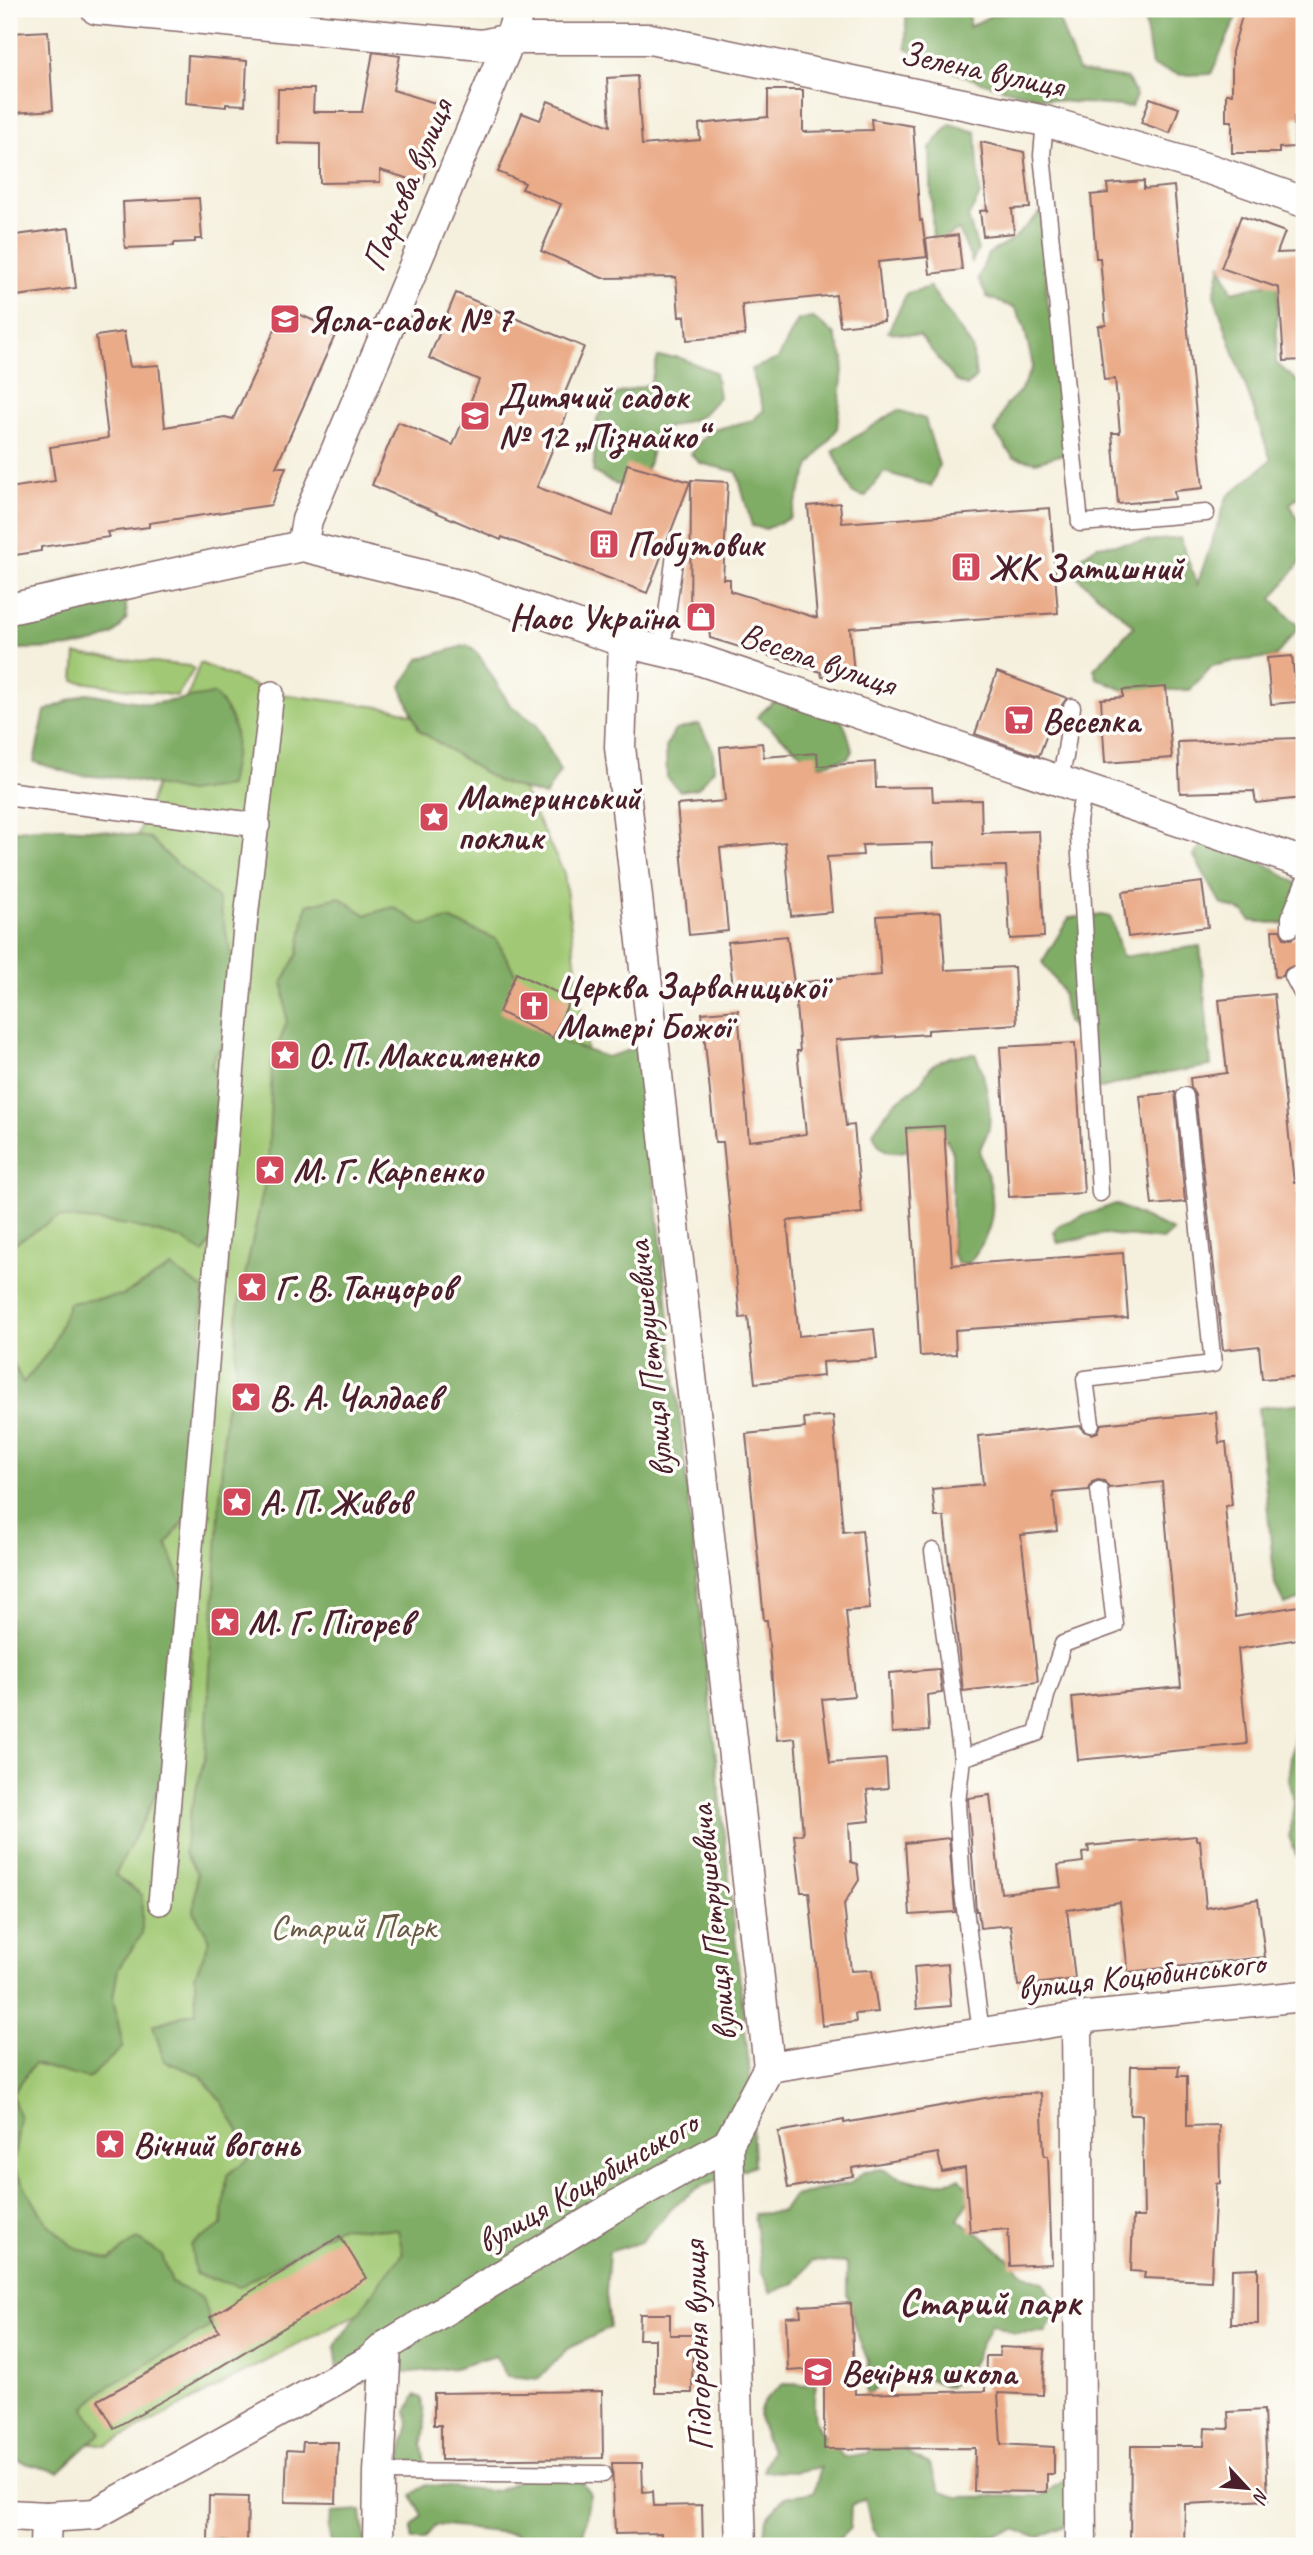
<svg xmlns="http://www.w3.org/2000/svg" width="1313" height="2555" viewBox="0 0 1313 2555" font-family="Caveat,sans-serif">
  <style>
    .green { fill: #a1c974; stroke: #767450; stroke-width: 2 }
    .forest { fill: #80ad66; stroke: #656648; stroke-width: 2 }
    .building { fill: #eaab88 }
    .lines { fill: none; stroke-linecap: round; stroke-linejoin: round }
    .service-casing { stroke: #866869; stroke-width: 19 }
    .pedestrian-casing { stroke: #866869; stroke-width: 26 }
    .minor-casing { stroke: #866869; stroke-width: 33 }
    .service { stroke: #fff; stroke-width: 16 }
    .pedestrian { stroke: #fff; stroke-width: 23 }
    .minor { stroke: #fff; stroke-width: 30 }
    .labels { text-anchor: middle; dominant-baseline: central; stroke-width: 7; stroke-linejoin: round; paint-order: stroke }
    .street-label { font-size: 35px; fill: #4a1f2b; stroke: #fdfcf7 }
    .poi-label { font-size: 35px; font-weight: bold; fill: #4a1f2b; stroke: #fdfcf7; text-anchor: start }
    .park-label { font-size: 35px; fill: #685a45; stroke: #fdfcf7 }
    .quarter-label { font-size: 38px; font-weight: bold; fill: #4a1f2b; stroke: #fdfcf7 }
  </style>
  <rect width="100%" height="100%" fill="#fdfcf7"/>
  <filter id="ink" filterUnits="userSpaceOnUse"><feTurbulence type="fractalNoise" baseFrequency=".0143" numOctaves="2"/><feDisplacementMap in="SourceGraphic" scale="14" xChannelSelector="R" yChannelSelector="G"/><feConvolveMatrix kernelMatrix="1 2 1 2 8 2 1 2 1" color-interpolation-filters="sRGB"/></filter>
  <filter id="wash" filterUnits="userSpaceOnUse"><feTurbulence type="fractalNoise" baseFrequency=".00686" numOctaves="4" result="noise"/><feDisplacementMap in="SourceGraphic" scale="28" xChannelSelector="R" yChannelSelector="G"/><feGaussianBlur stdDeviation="1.57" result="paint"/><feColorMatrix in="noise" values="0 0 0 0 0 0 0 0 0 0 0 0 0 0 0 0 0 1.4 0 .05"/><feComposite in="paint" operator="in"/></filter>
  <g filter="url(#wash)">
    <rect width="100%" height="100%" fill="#f5f0dd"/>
    <g class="green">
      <path d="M76,654L189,666L194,669L177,696L74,681Z"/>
      <path d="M200,663L272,693L395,709L500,744L564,873L722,2116L362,2311L107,2445L9,2431V848L135,843Z"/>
    </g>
    <g class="forest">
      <path d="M906,9H963L969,17V27L992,15L1048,9L1059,20L1078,71L1128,79L1136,96L1131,107C1104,104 1076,104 1049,99C1000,90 949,75 906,48Z"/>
      <path d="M1143,9H1236L1238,14L1211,74L1181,75L1152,66Z"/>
      <path d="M950,124L976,132L980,195L968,217L978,250L972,262L959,230L933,243L930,148Z"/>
      <path d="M1041,212L1050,216L1046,298L1070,390L1067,453L1036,462L1013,457L995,432L1006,405L1020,391L1033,366L1024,326L1015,308L987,297L978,279L988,254L1012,240Z"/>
      <path d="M1221,265L1232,292L1278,281L1276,363L1304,387V492L1290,504L1304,531V557L1272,599L1299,627L1275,657L1236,661L1212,666L1190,690H1123L1097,678L1094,669L1134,626L1075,575L1076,565L1081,557L1097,546L1180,538L1197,585L1227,497L1271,460L1214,295Z"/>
      <path d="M930,287L972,347L976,377L967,386L956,381L920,336L888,332L907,293Z"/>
      <path d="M813,318L834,334L844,359L837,429L810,465L790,518L766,529L752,526L737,472L700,463L691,454L709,431L753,420L764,410L751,369L778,359L798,320Z"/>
      <path d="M658,357H678L715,372L719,397L700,417L657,431L643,484L617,485L593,472L597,419L610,396L650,384Z"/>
      <path d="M898,410L925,419L939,465L931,486L884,472L865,497L852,493L833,451Z"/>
      <path d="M80,575L124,583L127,618C123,624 118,632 112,635C87,651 38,648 9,649V604Z"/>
      <path d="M467,645L478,654L510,705L536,724L560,771L545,796L497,781L419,730L401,686L419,659Z"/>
      <path d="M87,693L151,704L214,694C244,726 236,746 229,786L188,792L122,778L77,775L34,762L45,711Z"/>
      <path d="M789,698C830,711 843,705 852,751L848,758L821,765L813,763L757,717L773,702Z"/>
      <path d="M699,724L713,750L714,769L698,788L680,791L667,778L666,746L675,730Z"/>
      <path d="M47,827L99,830L150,838L169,857L218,899L234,966L226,1037L211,1063L225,1099L228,1213L204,1253L181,1239L129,1225L58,1217L9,1247V831Z"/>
      <path d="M1215,832L1304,888V916L1284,924L1251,921L1244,912L1221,904L1194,856L1206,837Z"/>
      <path d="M339,897L366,915L393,907L423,925L449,919L496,939L537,1013L568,1044L607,1057L640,1047L750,2075L754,2165L698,2188L676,2204L641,2242L609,2252L606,2293L610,2328L567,2349L539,2379L507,2376L495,2356L455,2368L390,2374L360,2383L339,2377L335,2346L383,2278L403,2254L398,2230L339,2227L240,2287L195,2274L191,2245L222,2225L227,2175L253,2155L222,2102L200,2075L164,2061L153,2025L196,2012L195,1976L210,1940L194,1912L197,1873L184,1852L189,1816L205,1757L225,1413L235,1372L238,1308L268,1168L272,1063L287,1021L283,981L298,954L307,905Z"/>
      <path d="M1101,915L1111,917L1122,957L1200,946L1211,1066L1143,1077L1090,1091L1084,1037L1067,1022L1062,990L1042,962L1069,918Z"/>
      <path d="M975,1054C984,1069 992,1110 989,1127C988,1136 980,1144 980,1152C981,1163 988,1173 990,1183C997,1217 989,1237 969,1263H957L952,1252V1150L947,1140L936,1136C916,1149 882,1167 873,1132L893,1104L920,1084L932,1065L952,1056Z"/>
      <path d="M1115,1204L1173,1231L1163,1240L1105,1234L1058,1243L1054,1232L1061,1224Z"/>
      <path d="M171,1267L204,1289L188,1514L167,1544L182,1584L192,1662L189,1723L145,1817L115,1875L142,1895V1934L118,1969L113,1998L123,2047L88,2079L34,2064L12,2095L20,2118L13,2167L46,2222L72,2246L110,2260L137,2239L162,2255L172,2283L202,2298L211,2326L103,2390L85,2408L101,2433L59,2472L9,2459V1355L23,1383L51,1349L69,1303L123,1295Z"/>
      <path d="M1302,1403L1304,1421V1598L1285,1605L1275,1585L1258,1408Z"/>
      <path d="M1304,1666V1857H1297L1289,1836L1294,1804L1288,1779Z"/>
      <path d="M882,2169C910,2183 930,2187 960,2178L971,2194L958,2220L989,2241L1025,2275L1042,2282L1059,2305L1046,2332L1015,2333L991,2324L972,2364L949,2387L909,2371L890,2379L866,2396L868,2361L855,2328L847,2294V2263L812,2261L795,2283L771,2293L761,2271L754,2214L782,2212L793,2196L851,2183L865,2171Z"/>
      <path d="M783,2384L816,2385C809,2423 816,2431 844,2457L868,2453L872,2433L890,2430L912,2456L929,2464L941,2492L957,2497L1041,2496L1064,2480L1071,2511L1065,2526L1038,2538L1015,2529L958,2546H920L899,2539L885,2545L872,2529L865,2498L851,2505L850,2528L832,2546H763L766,2518L785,2497L814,2492L821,2467L794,2472L763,2471L771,2450C755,2415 752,2409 783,2384Z"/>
      <path d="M415,2395L422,2398L426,2428L422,2445L425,2463L418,2474L400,2463L409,2423L407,2412Z"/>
      <path d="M540,2468H571L590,2493L582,2543L584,2546H524L515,2534L436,2525L424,2540H412V2527L422,2516L412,2495L426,2485L498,2491Z"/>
      <path d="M362,2511L365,2540L370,2546H332L328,2528L332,2513Z"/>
    </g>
    <g id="blocks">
      <g class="building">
        <path d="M1244,9H1304V56L1301,55L1302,117H1294V147L1279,148V153H1232V121H1226V94H1232V52Z"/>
        <path d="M48,31L53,110L15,113L11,33Z"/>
        <path d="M373,52L400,56L393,90L445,106L423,183L380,170V182L320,183V144L277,143L278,89H314L313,112H362Z"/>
        <path d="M188,56L247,61L245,105L226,104V107L186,103Z"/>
        <path d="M637,76L642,145L700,140L699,124L768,117V90H803V132L872,130L871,119L913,126L920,221L922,220L927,257L878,262L884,321L840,326L836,295L742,305L745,335L687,340L685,316L679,317L676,277L602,278L541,251L561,204L522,189L525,183L498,172L522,113L540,120L548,101L610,126L607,78Z"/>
        <path d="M1150,98L1179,108L1170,133L1141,123Z"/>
        <path d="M981,142L1024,152L1030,208L1012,209L1014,233L983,236L980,211L989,210L987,211Z"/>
        <path d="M1144,181V189L1174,186L1203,488L1174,491L1175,499L1118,504L1112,433H1120L1115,379L1104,380L1098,326L1106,325L1100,258H1096L1091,195L1108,193L1107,184Z"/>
        <path d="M199,198L202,239H195V242L174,243V246L125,248L123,202Z"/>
        <path d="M1241,216L1285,232L1277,253L1304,252V360L1284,361L1279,288L1221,268Z"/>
        <path d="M69,228L76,288L9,297V236Z"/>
        <path d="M958,235L962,270L930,274L926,239Z"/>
        <path d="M456,293L584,347L559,407L568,411L537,487L613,516L627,464L690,482L647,593L502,537L501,540L372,485L398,422L453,445L479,380L429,358Z"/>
        <path d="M285,308L337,331L276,467H286L271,505L149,523V527L107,532L109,537L41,547V551L9,556V488L55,481L50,447L108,438L96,336L124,332L130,367L159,365L165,427L225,417L233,419Z"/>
        <path d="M691,480L728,482L723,579H730V591L817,618L808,506L840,503L842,523L1050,508L1058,613L850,628L854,675L822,677L821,672L710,638L709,626H690Z"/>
        <path d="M1292,656L1297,702L1271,704L1267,658Z"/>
        <path d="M997,672L1067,698L1062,705L1056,728L1050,726L1039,756L975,734Z"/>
        <path d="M1166,687L1172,758L1105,763L1101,699L1123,697V690Z"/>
        <path d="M1297,738L1302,798L1256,803L1254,791L1180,793L1178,742Z"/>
        <path d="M762,743L764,757L817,753L818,766L875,762L876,788L932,787L933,801L981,800L982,833L1039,831L1044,937L1010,939L1006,866L934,867L933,843L862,845L863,855L827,857L832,912L791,916L785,842L720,848L728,931L689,935L677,805L725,801L720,747Z"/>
        <path d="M1202,882L1208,927L1128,937L1122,892Z"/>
        <path d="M941,912L945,970L1014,967L1017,1024L928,1030V1034L836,1040L846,1126L854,1125L862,1213L787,1221L799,1336L874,1329L877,1359L822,1362L823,1376L755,1383L748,1317L740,1318L723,1142H715L702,1013L738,1010L749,1141L806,1134L797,1051H800L794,983L881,975L877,916Z"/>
        <path d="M1304,928V975L1299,968L1293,966L1285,970L1283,976L1275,977L1272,930H1280L1284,938L1291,939L1299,935L1300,929Z"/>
        <path d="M787,936L794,983L733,988L728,942Z"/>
        <path d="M516,973L570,999L553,1038L499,1012Z"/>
        <path d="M1274,994L1294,1183L1298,1182L1304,1254V1376L1262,1379L1259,1346L1223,1350L1195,1095L1191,1088L1190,1078L1227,1073L1219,1000Z"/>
        <path d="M1075,1043L1084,1193L1009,1197L1000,1047Z"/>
        <path d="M1175,1092L1185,1202L1152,1205L1140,1096Z"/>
        <path d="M944,1126L952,1265L1123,1253L1128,1318L955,1330L956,1354L920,1356L906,1128Z"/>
        <path d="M1216,1412L1219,1443L1226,1442L1232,1505L1225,1506L1235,1617L1304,1605V1638L1238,1649L1247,1744L1078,1760L1072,1697L1181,1687L1162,1482L1109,1488L1104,1481L1098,1480L1092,1482L1089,1490L1053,1493L1057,1531L1021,1535L1038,1682L963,1691L944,1517H935L932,1489L983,1484L978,1436L1081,1426L1083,1431L1092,1434L1098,1432L1101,1424Z"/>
        <path d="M833,1416L843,1532L862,1530L870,1609L846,1611L854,1696L822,1699L830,1763L886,1759L888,1788L867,1790L870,1821L849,1823L851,1862L857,1864L859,1880L844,1904L851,1971L872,1970L878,2012L855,2014L856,2022L822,2026L809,1892H801L794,1835L803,1834L795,1738L777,1740L767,1620H764L746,1434L805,1428L804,1418Z"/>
        <path d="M939,1669L942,1693L927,1695L929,1731L892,1733L889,1673Z"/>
        <path d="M990,1795L1001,1893L1061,1887L1058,1865L1083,1862L1082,1853L1089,1852L1088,1846L1196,1836V1840H1200L1206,1908L1258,1899L1265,1957L1128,1972L1120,1902L1067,1910L1075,1979L1018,1986L1011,1925L980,1928L978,1911H976L968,1798Z"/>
        <path d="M949,1838L955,1912L910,1915L905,1843Z"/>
        <path d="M948,1964L951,2006L917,2009L914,1967Z"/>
        <path d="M1131,2066H1179L1178,2076H1187V2126L1219,2125L1220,2183L1216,2184L1211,2281L1144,2278L1145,2272L1131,2271L1133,2217H1144L1142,2115H1130Z"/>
        <path d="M1041,2093L1044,2156H1048L1052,2264L1010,2266L1008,2229L970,2232L965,2168L942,2172L938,2153L852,2168L853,2176L788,2188L778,2132L844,2120V2123L1002,2095Z"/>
        <path d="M340,2236L366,2278L180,2391L114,2428L98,2400L184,2353L219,2331L210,2317Z"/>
        <path d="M1258,2268V2324H1231L1232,2269Z"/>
        <path d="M851,2303L855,2394L985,2391L986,2356H999L1000,2347L1045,2349L1043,2395L998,2393L1001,2444L1054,2447V2474H1047V2492L974,2491L975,2448L824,2449V2376H817V2369L788,2371L786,2317L801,2316L800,2306Z"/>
        <path d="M640,2314H670V2335H693L692,2393H655V2339H639Z"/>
        <path d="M602,2391L603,2458L441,2460V2425H434V2393Z"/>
        <path d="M1264,2410L1268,2500L1185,2504L1184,2546H1130L1131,2446H1204L1205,2428L1229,2429L1228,2412Z"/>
        <path d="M303,2442H338L336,2503L285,2502L287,2450L302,2451Z"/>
        <path d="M612,2463H642L643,2492L653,2491L654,2506L702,2505L703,2546H661V2533L615,2534Z"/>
        <path d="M209,2496L248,2497L247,2542L208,2541Z"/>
      </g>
    </g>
  </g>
  <g filter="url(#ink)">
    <use href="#blocks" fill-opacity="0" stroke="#866869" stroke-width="2"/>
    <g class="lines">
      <g class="service-casing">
        <g id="service">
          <path d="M1045,121L1042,155L1080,523L1206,513"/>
          <path d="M662,651L676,547"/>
          <path d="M1059,780L1065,757L1072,707"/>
          <path d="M1084,789L1078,821L1100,1193"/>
          <path d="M1290,929V917L1304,882"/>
          <path d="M1293,976L1304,997"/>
          <path d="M1091,1424L1085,1379L1213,1364L1185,1096"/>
          <path d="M933,1551L962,1758"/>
          <path d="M981,2033L962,1885L957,1803L962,1758L1037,1733L1046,1696L1063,1644L1115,1625L1099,1490"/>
          <path d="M379,2472L603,2474"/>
        </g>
      </g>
      <g class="pedestrian-casing">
        <g id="pedestrian">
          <path d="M9,794L258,825"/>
          <path d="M160,1903L245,927L272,693"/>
        </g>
      </g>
      <g class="minor-casing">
        <g id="minor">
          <path d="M96,9L482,45L510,39H650L1045,121L1212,170L1304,202"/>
          <path d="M302,546L307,520L510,39L519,9"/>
          <path d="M9,609L302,546L463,585L624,642L697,659L1304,863"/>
          <path d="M624,642L620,747L769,2067"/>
          <path d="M1077,2018L1081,2546"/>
          <path d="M728,2144L741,2546"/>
          <path d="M9,2515L46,2517L95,2514L369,2361L386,2346L614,2207L728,2144L769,2067L1077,2018L1304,1996"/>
          <path d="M45,2546L46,2517"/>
          <path d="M378,2546L379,2472L386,2346"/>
        </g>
      </g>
      <use href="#service" class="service"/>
      <use href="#pedestrian" class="pedestrian"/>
      <use href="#minor" class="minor"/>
    </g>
  </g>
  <defs>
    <g id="school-square" transform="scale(1.575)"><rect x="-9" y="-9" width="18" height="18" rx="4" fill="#d1495b" stroke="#fdfcf7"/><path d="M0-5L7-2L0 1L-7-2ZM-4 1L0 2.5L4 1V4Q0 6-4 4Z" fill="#fff"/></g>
    <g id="building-square" transform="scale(1.575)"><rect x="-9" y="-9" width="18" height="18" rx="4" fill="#d1495b" stroke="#fdfcf7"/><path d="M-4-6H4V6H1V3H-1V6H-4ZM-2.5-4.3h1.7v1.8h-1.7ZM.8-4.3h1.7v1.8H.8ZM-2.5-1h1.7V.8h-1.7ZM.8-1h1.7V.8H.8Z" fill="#fff"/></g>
    <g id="shop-square" transform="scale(1.575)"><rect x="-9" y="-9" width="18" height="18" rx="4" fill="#d1495b" stroke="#fdfcf7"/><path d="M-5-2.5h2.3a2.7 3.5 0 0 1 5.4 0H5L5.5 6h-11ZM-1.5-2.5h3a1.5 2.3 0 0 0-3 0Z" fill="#fff"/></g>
    <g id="supermarket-square" transform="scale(1.575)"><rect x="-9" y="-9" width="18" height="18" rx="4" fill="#d1495b" stroke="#fdfcf7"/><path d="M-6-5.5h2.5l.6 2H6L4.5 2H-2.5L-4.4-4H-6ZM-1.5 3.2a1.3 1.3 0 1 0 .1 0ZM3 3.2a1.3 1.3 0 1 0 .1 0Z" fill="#fff"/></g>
    <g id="sight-square" transform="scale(1.575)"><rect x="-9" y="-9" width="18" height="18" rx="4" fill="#d1495b" stroke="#fdfcf7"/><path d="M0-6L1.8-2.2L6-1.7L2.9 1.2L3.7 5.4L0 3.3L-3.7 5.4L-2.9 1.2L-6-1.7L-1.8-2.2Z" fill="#fff"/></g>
    <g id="church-square" transform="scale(1.575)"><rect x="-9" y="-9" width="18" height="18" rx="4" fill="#d1495b" stroke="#fdfcf7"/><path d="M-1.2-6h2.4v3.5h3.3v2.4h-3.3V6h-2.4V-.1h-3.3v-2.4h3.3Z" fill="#fff"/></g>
  </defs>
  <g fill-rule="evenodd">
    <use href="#school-square" x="285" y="319"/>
    <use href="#school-square" x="475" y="416"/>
    <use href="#building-square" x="604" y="544"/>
    <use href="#building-square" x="966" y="567"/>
    <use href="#shop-square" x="701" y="617"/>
    <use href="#supermarket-square" x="1019" y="720"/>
    <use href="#sight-square" x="434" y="817"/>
    <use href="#church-square" x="534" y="1006"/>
    <use href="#sight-square" x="285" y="1055"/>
    <use href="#sight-square" x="270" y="1170"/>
    <use href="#sight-square" x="252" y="1287"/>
    <use href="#sight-square" x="246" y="1397"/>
    <use href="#sight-square" x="237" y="1502"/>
    <use href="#sight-square" x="225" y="1622"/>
    <use href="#sight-square" x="110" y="2144"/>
    <use href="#school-square" x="818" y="2372"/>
  </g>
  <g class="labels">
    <g class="street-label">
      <text transform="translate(982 69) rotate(12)">Зелена вулиця</text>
      <text transform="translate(407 185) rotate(-67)">Паркова вулиця</text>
      <text transform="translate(818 659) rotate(19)">Весела вулиця</text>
      <text transform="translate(650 1359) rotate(-96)">вулиця Петрушевича</text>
      <text transform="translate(713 1923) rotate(-96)">вулиця Петрушевича</text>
      <text transform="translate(1141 1975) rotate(-6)">вулиця Коцюбинського</text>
      <text transform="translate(587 2182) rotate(-30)">вулиця Коцюбинського</text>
      <text transform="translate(697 2346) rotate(-92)">Підгородня вулиця</text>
    </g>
    <g class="poi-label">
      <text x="308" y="319">Ясла-садок № 7</text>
      <text x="498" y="396">Дитячий садок<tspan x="498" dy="40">№ 12 „Пізнайко“</tspan></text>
      <text x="627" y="544">Побутовик</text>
      <text x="989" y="567">ЖК Затишний</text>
      <text x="678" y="617" text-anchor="end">Наос Україна</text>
      <text x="1042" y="720">Веселка</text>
      <text x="457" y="797">Материнський<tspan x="457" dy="40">поклик</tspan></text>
      <text x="557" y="986">Церква Зарваницької<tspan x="557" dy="40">Матері Божої</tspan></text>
      <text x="308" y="1055">О. П. Максименко</text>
      <text x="293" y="1170">М. Г. Карпенко</text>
      <text x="275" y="1287">Г. В. Танцоров</text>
      <text x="269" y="1397">В. А. Чалдаєв</text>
      <text x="260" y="1502">А. П. Живов</text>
      <text x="248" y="1622">М. Г. Пігорєв</text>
      <text x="133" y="2144">Вічний вогонь</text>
      <text x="841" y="2372">Вечірня школа</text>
    </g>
    <g class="park-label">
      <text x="353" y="1926">Старий Парк</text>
    </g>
    <g class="quarter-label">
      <text x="990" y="2302">Старий парк</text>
    </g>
  </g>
  <rect width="1313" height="2555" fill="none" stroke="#fdfcf7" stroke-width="35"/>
  <g transform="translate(1247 2488) rotate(116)" stroke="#fdfcf7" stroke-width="5" paint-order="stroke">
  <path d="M0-5L12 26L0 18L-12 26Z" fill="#4a1f2b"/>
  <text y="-10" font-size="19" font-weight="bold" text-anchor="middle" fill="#4a1f2b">N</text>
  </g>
</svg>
